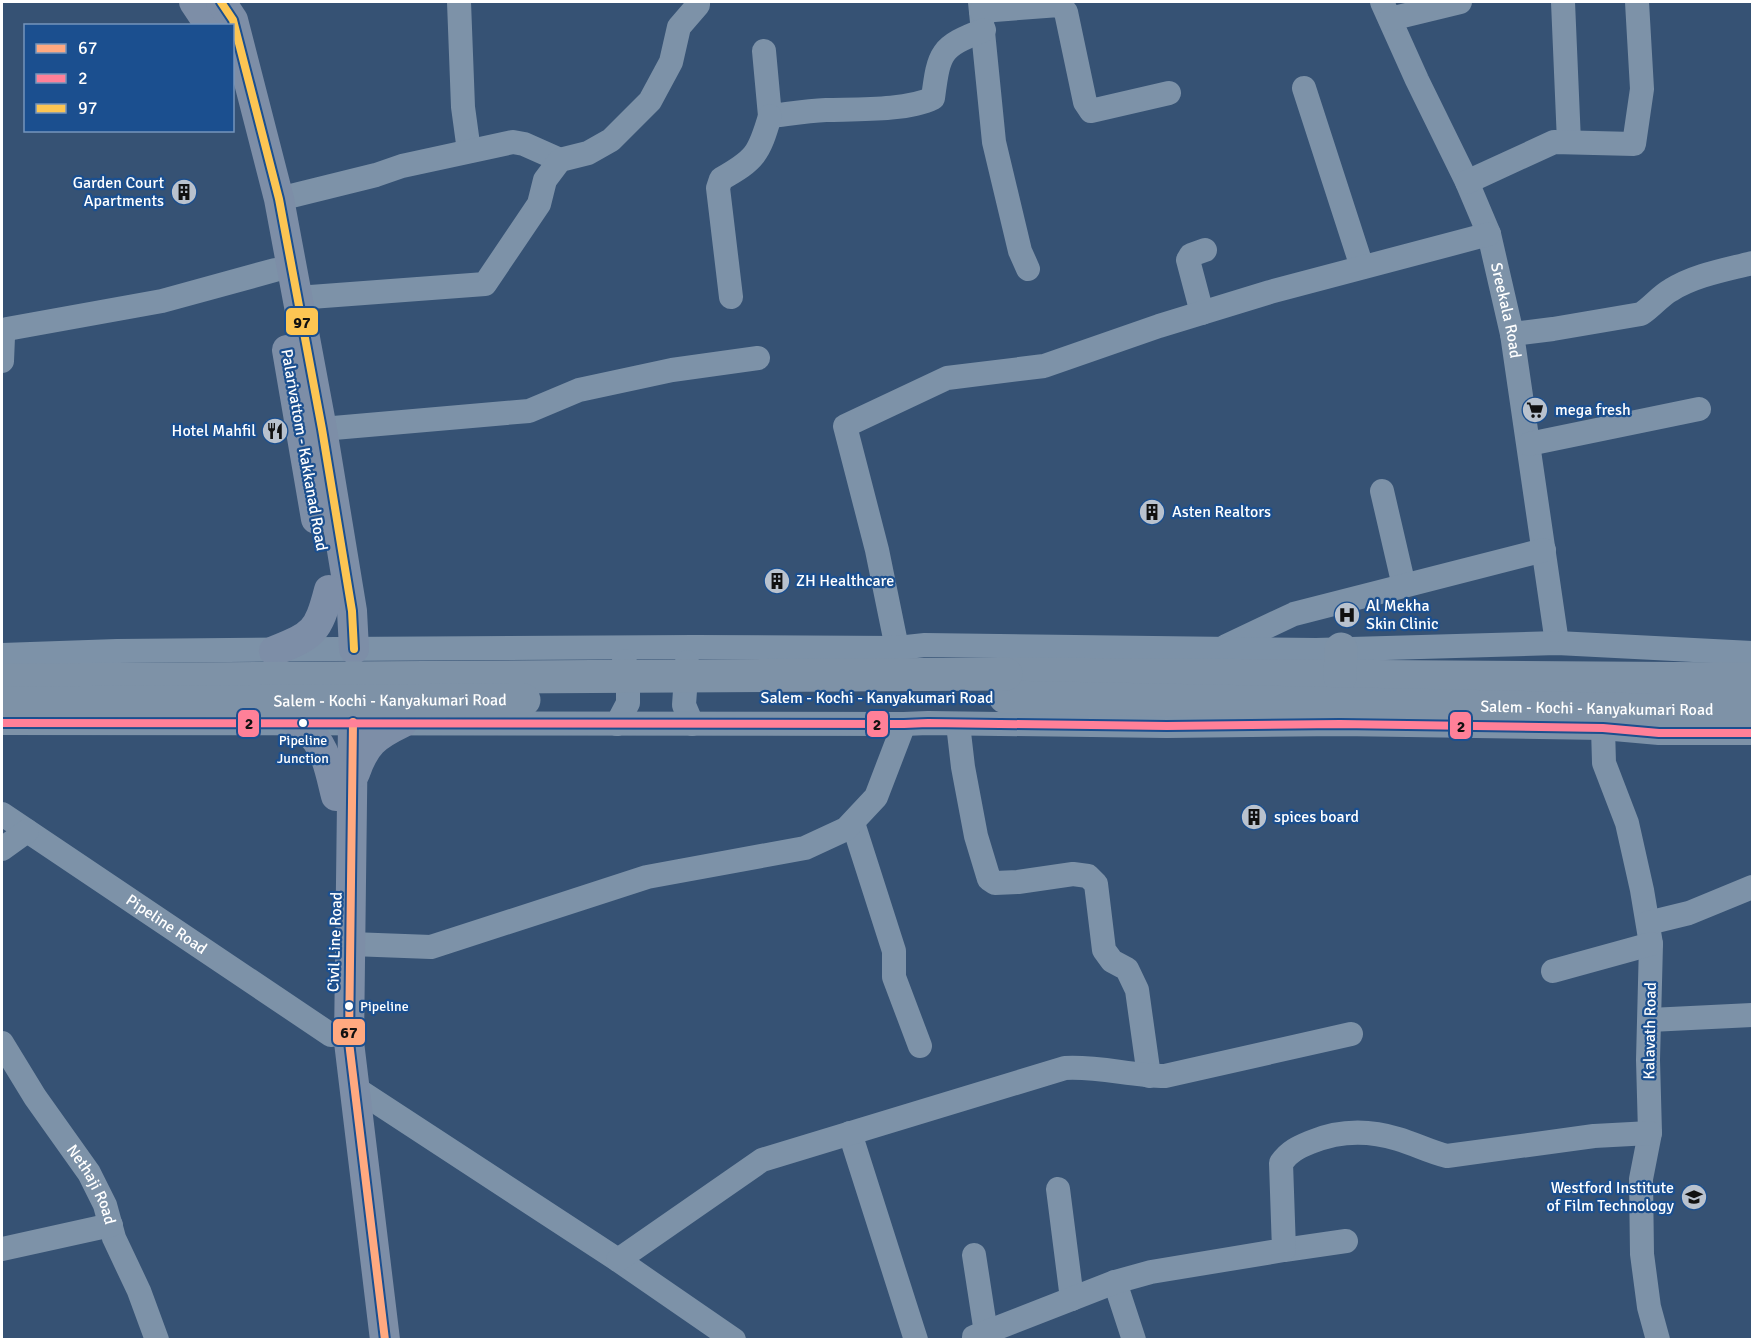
<svg xmlns="http://www.w3.org/2000/svg" width="1754" height="1341" viewBox="0 0 1754 1341" font-family="Signika,sans-serif">
  <style>
    .lines { fill: none; stroke-linecap: round; stroke-linejoin: round }
    .minor { stroke: #7d92a8; stroke-width: 24 }
    .major { stroke: #7d8ea7; stroke-width: 30 }
    .highway { stroke: #7e92a7; stroke-width: 33 }
    .highway-bridge { stroke: #7e92a7; stroke-width: 33 }
    .bus-1-casing { stroke: #1b4f8f; stroke-width: 12 }
    .bus-2-casing { stroke: #1b4f8f; stroke-width: 12 }
    .bus-3-casing { stroke: #1b4f8f; stroke-width: 12 }
    .bus-1 { stroke: #ffa980; stroke-width: 8 }
    .bus-2 { stroke: #ff8098; stroke-width: 8 }
    .bus-3 { stroke: #fcc553; stroke-width: 8 }
    .bus-dot { fill: #fff; stroke: #1b4f8f; stroke-width: 2 }
    .labels { text-anchor: middle; dominant-baseline: central; stroke-width: 4.5; stroke-linejoin: round; paint-order: stroke }
    .bus-label { font-size: 14px; fill: #fff; stroke: #1b4f8f }
    .poi-label { font-size: 16px; fill: #fff; stroke: #1b4f8f; text-anchor: start }
    .street-label { font-size: 16px; fill: #fff; stroke: #1b4f8f }
    .line-badge { stroke: #1b4f8f; stroke-width: 2 }
    .pale-badge-label { font-size: 16px; text-anchor: middle; font-weight: bold; fill: #111 }
  </style>
  <rect width="100%" height="100%" fill="#365274"/>
  <g class="lines">
    <g class="minor">
      <path d="M459,2L463,107L469,151"/>
      <path d="M980,2L994,142L1020,251L1028,269"/>
      <path id="s1" d="M1382,2L1417,80L1467,182L1489,234L1512,334L1557,643"/>
      <path d="M1563,2L1569,142"/>
      <path d="M981,11L1059,5L1066,12L1085,102L1091,111L1169,93"/>
      <path d="M1390,19L1460,2"/>
      <path d="M764,51L770,116C788,114 807,111 826,110C855,109 907,111 933,98C939,52 940,47 984,30"/>
      <path d="M1304,88L1362,267"/>
      <path d="M1467,182L1554,142L1634,144L1642,89L1637,2"/>
      <path d="M279,199L376,175L402,166L513,142L524,144L560,160"/>
      <path d="M731,297L718,188L721,179C755,160 759,154 770,116"/>
      <path d="M297,298L485,284L539,204L545,180L560,160L588,153L611,140L650,101L671,62L679,27L698,5V2"/>
      <path d="M1202,313L1188,260L1191,255L1205,250"/>
      <path d="M1512,334L1553,329L1641,314C1652,307 1660,296 1671,290C1695,275 1725,270 1752,263"/>
      <path d="M2,361L3,337L7,329L162,301L275,270"/>
      <path d="M322,429L529,411L579,390L672,370L758,358"/>
      <path d="M1529,444L1699,409"/>
      <path d="M1382,491L1404,586"/>
      <path d="M1226,646L1294,614L1544,550"/>
      <path d="M897,648L877,550L845,426L947,378L1044,366L1159,326L1270,292L1489,234"/>
      <path d="M2,655L117,651L336,649L694,647L897,648L925,645L1316,650L1557,643L1752,653"/>
      <path d="M687,662L684,705L692,724"/>
      <path d="M2,723L904,724L928,723L1167,726L1340,724L1603,728L1659,733H1752"/>
      <path d="M617,724L628,703V669L624,661"/>
      <path d="M958,724L963,767L976,836L989,879L995,883L1018,882L1073,874L1088,876L1096,884L1104,950L1112,961L1127,969L1137,990L1149,1076"/>
      <path d="M1603,728L1604,763L1627,823L1642,890L1651,944L1648,1060L1650,1133L1641,1179L1642,1254L1649,1307L1658,1340"/>
      <path id="s2" d="M2,814L331,1035"/>
      <path d="M853,823L894,951V977L920,1046"/>
      <path d="M2,849L27,831"/>
      <path d="M1648,923L1689,913L1752,887"/>
      <path d="M351,944L431,947L647,877L805,848L846,829L876,797L904,724"/>
      <path d="M1553,971L1651,944"/>
      <path d="M1650,1020L1752,1015"/>
      <path id="s3" d="M2,1043L35,1097L89,1173L105,1205L114,1238L139,1291L157,1340"/>
      <path d="M355,1088L618,1260L734,1340"/>
      <path d="M850,1133L916,1340"/>
      <path d="M1058,1189L1072,1299"/>
      <path d="M2,1249L111,1225"/>
      <path d="M1284,1250L1346,1241"/>
      <path d="M974,1255L986,1333"/>
      <path d="M618,1260L762,1160L1065,1068C1100,1066 1131,1076 1165,1076L1351,1034"/>
      <path d="M1115,1282L1134,1340"/>
      <path d="M974,1340V1337L1115,1282L1151,1272L1284,1250L1281,1163C1289,1151 1299,1147 1311,1142C1340,1130 1369,1130 1398,1139C1415,1144 1430,1152 1447,1156L1594,1136L1650,1133"/>
    </g>
    <g class="major">
      <path d="M194,2L210,26"/>
      <path d="M221,2L233,20L279,199L322,429L352,611L354,649"/>
      <path d="M287,350L316,519"/>
      <path d="M274,651C314,635 318,632 329,590"/>
      <path d="M353,722L349,1042L385,1340"/>
      <path d="M297,723C302,727 308,731 312,735C327,750 331,777 336,796"/>
      <path d="M355,773C365,744 375,736 402,723"/>
    </g>
    <g class="highway">
      <path d="M1006,674L1752,679"/>
      <path d="M1340,677L1341,649"/>
      <path id="s4" d="M1005,697L1652,710H1752"/>
    </g>
    <g class="highway-bridge">
      <path d="M2,680L1006,674"/>
      <path id="s5" d="M2,703L524,700"/>
    </g>
    <g class="bus-1-casing">
      <path id="bus-1" d="M353,722L349,1042L385,1340"/>
    </g>
    <g class="bus-2-casing">
      <path id="bus-2" d="M2,723L904,724L928,723L1167,726L1340,724L1603,728L1659,733H1752"/>
    </g>
    <g class="bus-3-casing">
      <path id="bus-3" d="M221,2L233,20L279,199L322,429L352,611L354,649"/>
    </g>
    <use href="#bus-1" class="bus-1"/>
    <use href="#bus-2" class="bus-2"/>
    <use href="#bus-3" class="bus-3"/>
  </g>
  <defs>
    <g id="building-disc" transform="scale(1.35)"><circle r="9.5" fill="#b9c2ce" stroke="#1b4f8f"/><path d="M-4-6H4V6H1V3H-1V6H-4ZM-2.5-4.3h1.7v1.8h-1.7ZM.8-4.3h1.7v1.8H.8ZM-2.5-1h1.7V.8h-1.7ZM.8-1h1.7V.8H.8Z" fill="#111"/></g>
    <g id="supermarket-disc" transform="scale(1.35)"><circle r="9.5" fill="#b9c2ce" stroke="#1b4f8f"/><path d="M-6-5.5h2.5l.6 2H6L4.5 2H-2.5L-4.4-4H-6ZM-1.5 3.2a1.3 1.3 0 1 0 .1 0ZM3 3.2a1.3 1.3 0 1 0 .1 0Z" fill="#111"/></g>
    <g id="restaurant-disc" transform="scale(1.35)"><circle r="9.5" fill="#b9c2ce" stroke="#1b4f8f"/><path d="M-5-6h1v4h1v-4h1v4h1v-4h1v5L-1.5 .5V6h-2V.5L-5-1ZM5-6V6H3V1.5H1.5Q1.5-4 5-6Z" fill="#111"/></g>
    <g id="hospital-disc" transform="scale(1.35)"><circle r="9.5" fill="#b9c2ce" stroke="#1b4f8f"/><path d="M-5-5h3v3.5h4V-5h3V5h-3V1.5h-4V5h-3Z" fill="#111"/></g>
    <g id="university-disc" transform="scale(1.35)"><circle r="9.5" fill="#b9c2ce" stroke="#1b4f8f"/><path d="M0-5L7-2L0 1L-7-2ZM-4 1L0 2.5L4 1V4Q0 6-4 4Z" fill="#111"/></g>
  </defs>
  <g fill-rule="evenodd">
    <use href="#building-disc" x="184" y="192"/>
    <use href="#supermarket-disc" x="1535" y="410"/>
    <use href="#restaurant-disc" x="275" y="431"/>
    <use href="#building-disc" x="1152" y="512"/>
    <use href="#building-disc" x="777" y="581"/>
    <use href="#hospital-disc" x="1347" y="615"/>
    <use href="#building-disc" x="1254" y="817"/>
    <use href="#university-disc" x="1694" y="1197"/>
  </g>
  <g class="bus-dot">
    <circle cx="303" cy="723" r="5"/>
    <circle cx="349" cy="1006" r="5"/>
  </g>
  <g class="labels">
    <g class="bus-label">
      <text x="303" y="740">Pipeline<tspan x="303" dy="18">Junction</tspan></text>
      <text x="360" y="1006" text-anchor="start">Pipeline</text>
    </g>
    <g class="poi-label">
      <text x="164" y="183" text-anchor="end">Garden Court<tspan x="164" dy="18">Apartments</tspan></text>
      <text x="1555" y="410">mega fresh</text>
      <text x="256" y="431" text-anchor="end">Hotel Mahfil</text>
      <text x="1172" y="512">Asten Realtors</text>
      <text x="796" y="581">ZH Healthcare</text>
      <text x="1366" y="606">Al Mekha<tspan x="1366" dy="18">Skin Clinic</tspan></text>
      <text x="1274" y="817">spices board</text>
      <text x="1674" y="1188" text-anchor="end">Westford Institute<tspan x="1674" dy="18">of Film Technology</tspan></text>
    </g>
    <g class="street-label">
      <text stroke="none"><textPath href="#s1" startOffset="334">Sreekala Road</textPath></text>
      <text transform="translate(304 450) rotate(80)">Palarivattom - Kakkanad Road</text>
      <text x="877" y="698">Salem - Kochi - Kanyakumari Road</text>
      <text stroke="none"><textPath href="#s5" startOffset="388">Salem - Kochi - Kanyakumari Road</textPath></text>
      <text stroke="none"><textPath href="#s4" startOffset="592">Salem - Kochi - Kanyakumari Road</textPath></text>
      <text stroke="none"><textPath href="#s2" startOffset="198">Pipeline Road</textPath></text>
      <text transform="translate(335 942) rotate(-88)">Civil Line Road</text>
      <text transform="translate(1650 1031) rotate(-89)">Kalavath Road</text>
      <text stroke="none"><textPath href="#s3" startOffset="168">Nethaji Road</textPath></text>
    </g>
  </g>
  <g class="line-badge">
    <rect x="285" y="307" width="34" height="29" rx="6" fill="#fcc553"/>
    <rect x="237" y="709" width="23" height="29" rx="6" fill="#ff8098"/>
    <rect x="866" y="710" width="23" height="28" rx="6" fill="#ff8098"/>
    <rect x="1449" y="711" width="23" height="29" rx="6" fill="#ff8098"/>
    <rect x="332" y="1018" width="34" height="28" rx="6" fill="#ffa980"/>
  </g>
  <g class="pale-badge-label">
    <text x="302" y="328">97</text>
    <text x="249" y="729">2</text>
    <text x="877" y="730">2</text>
    <text x="1461" y="732">2</text>
    <text x="349" y="1038">67</text>
  </g>
  <rect width="1754" height="1341" fill="none" stroke="#ffffff" stroke-width="6"/>
  <rect x="24" y="24" width="210" height="108" fill="#1b4f8f" stroke="#7695bc" stroke-width="1.5"/>
  <rect x="36" y="44" width="30" height="9" fill="#ffa980" stroke="#7695bc" stroke-width="1.5"/>
  <text x="78" y="54" font-size="18" fill="#ffffff">67</text>
  <rect x="36" y="74" width="30" height="9" fill="#ff8098" stroke="#7695bc" stroke-width="1.5"/>
  <text x="78" y="84" font-size="18" fill="#ffffff">2</text>
  <rect x="36" y="104" width="30" height="9" fill="#fcc553" stroke="#7695bc" stroke-width="1.5"/>
  <text x="78" y="114" font-size="18" fill="#ffffff">97</text>
</svg>
